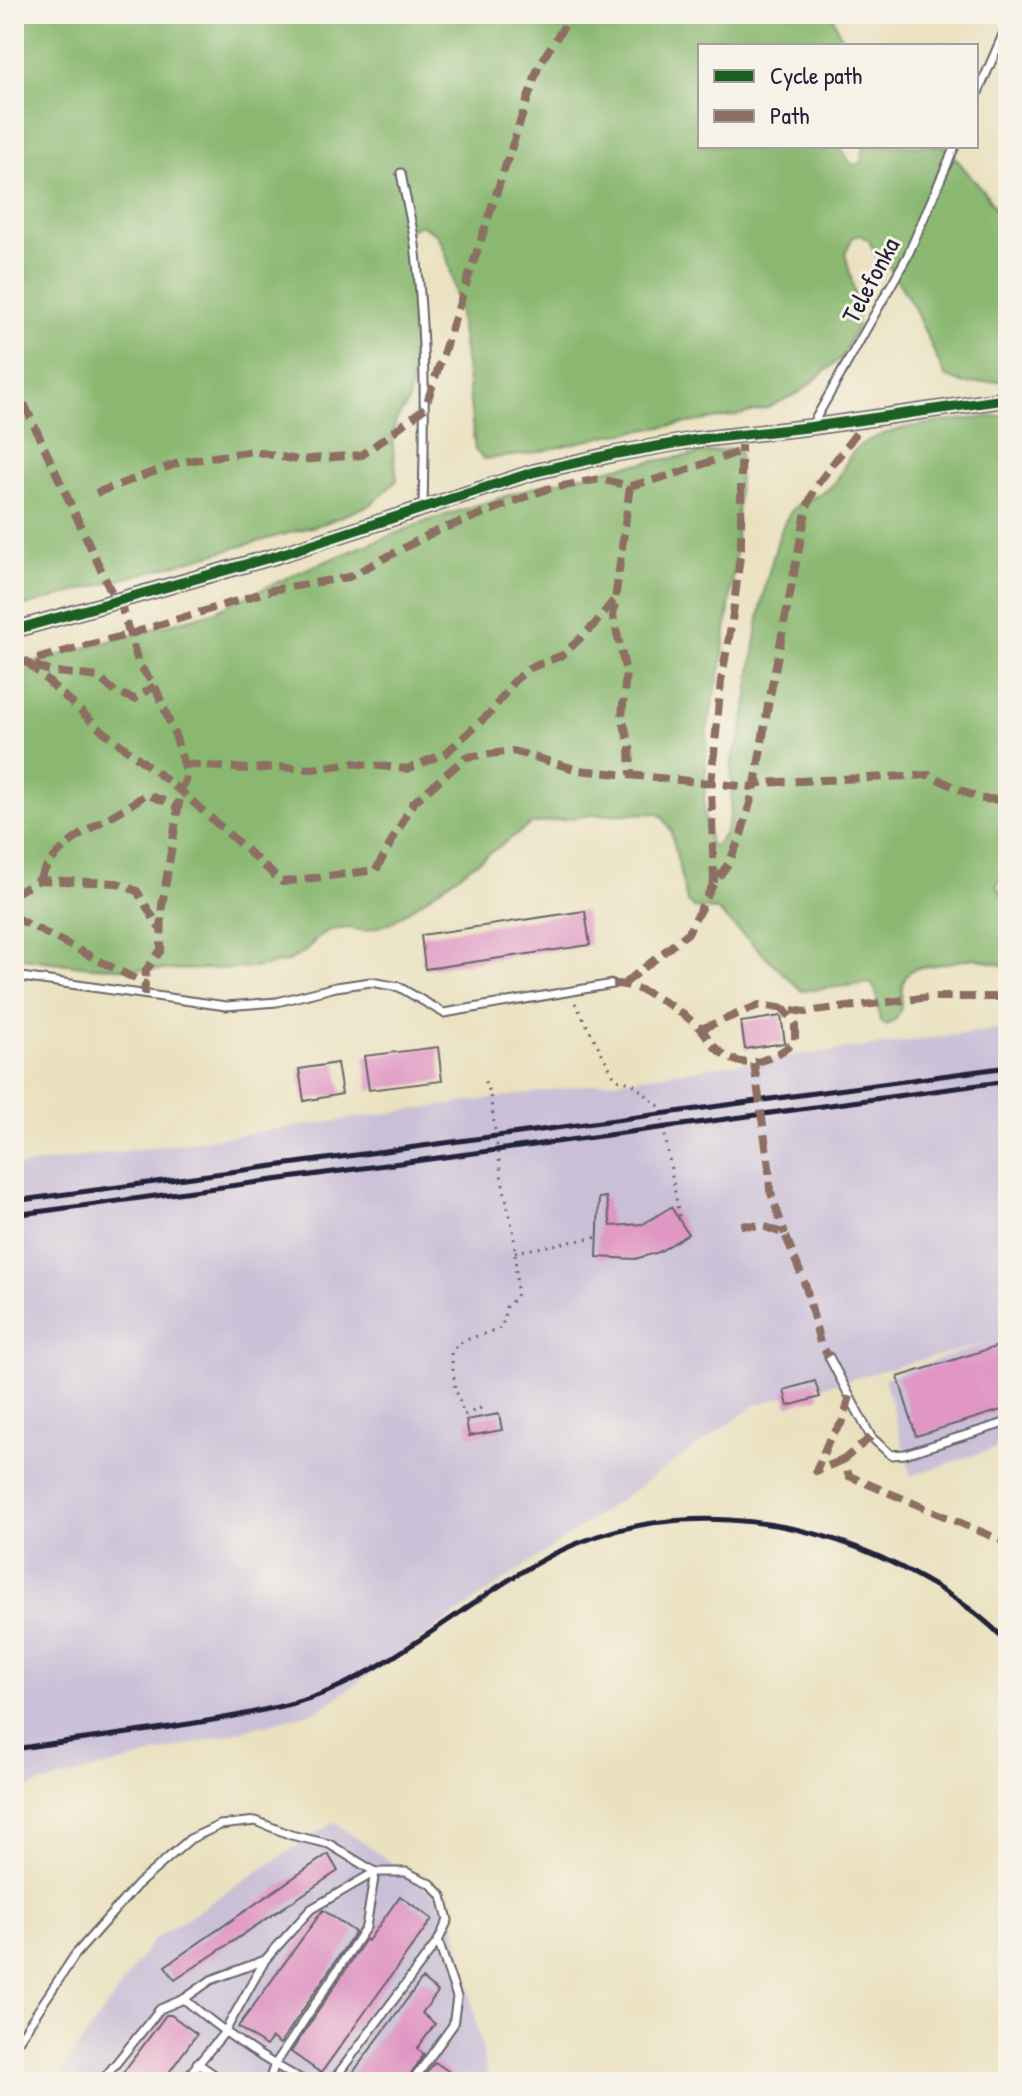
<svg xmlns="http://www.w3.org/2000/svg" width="1022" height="2096" viewBox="0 0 1022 2096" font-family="'Patrick Hand',sans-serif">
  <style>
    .industrial { fill: #c9bfd7 }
    .forest { fill: #8ab871; stroke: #566d56; stroke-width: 2 }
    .building { fill: #e097c4 }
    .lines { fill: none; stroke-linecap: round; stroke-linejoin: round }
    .lane-casing { stroke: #686569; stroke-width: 11 }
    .street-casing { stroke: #686569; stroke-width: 18 }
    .path { stroke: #686569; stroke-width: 3; stroke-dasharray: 2 6; stroke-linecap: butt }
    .lane { stroke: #fff; stroke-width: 7 }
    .street { stroke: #fff; stroke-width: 14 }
    .rail { stroke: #22223b; stroke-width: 5 }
    .quiet { stroke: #8d6e63; stroke-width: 8; stroke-dasharray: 16 8; stroke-linecap: butt }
    .cycleway-casing { stroke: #f7f3e8; stroke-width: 15 }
    .cycleway { stroke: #1b5e20; stroke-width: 10 }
    .labels { text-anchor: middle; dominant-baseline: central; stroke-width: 6; stroke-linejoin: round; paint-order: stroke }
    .street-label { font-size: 26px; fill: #22223b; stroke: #f7f3e8 }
  </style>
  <rect width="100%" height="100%" fill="#f7f3e8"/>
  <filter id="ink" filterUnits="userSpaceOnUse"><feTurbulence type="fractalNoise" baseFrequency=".0125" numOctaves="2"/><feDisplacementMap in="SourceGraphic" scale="16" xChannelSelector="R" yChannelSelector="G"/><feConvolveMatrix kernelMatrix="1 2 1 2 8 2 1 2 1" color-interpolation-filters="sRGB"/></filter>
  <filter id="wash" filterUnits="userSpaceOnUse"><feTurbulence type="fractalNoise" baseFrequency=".006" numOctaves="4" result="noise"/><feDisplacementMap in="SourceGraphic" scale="32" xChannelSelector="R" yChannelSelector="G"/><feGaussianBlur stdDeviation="1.8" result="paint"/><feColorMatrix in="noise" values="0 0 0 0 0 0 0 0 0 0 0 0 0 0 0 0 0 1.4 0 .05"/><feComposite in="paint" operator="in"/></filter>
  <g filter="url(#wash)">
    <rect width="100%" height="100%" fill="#eae1bf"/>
    <g class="industrial">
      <path d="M1008,1028V1444L911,1476L884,1378L996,1340L757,1404L318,1711L14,1791V1167L712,1067Z"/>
      <path d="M334,1822L451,1905L489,2082H55L153,1940Z"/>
    </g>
    <g class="forest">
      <path d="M14,14H832L844,46H700V146H839L851,164L855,165L861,162L864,146H945L986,194L1008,231V380L965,384L945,376L914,308L888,265L878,259L869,241L861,235L853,237L845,253L855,294L857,326L842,357L800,392L767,408L739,415L610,435L529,454L484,459L475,450C470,409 459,260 436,234C432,230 425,227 420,225L407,230L404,235L411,275L414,366L408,403L396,420L392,437L397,480L372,504L325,523L14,609Z"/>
      <path d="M1008,415V877L996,885L1005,901H1008V967L975,958L913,969C890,986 914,1015 886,1025L880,1022L876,992L871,983L802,991L717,910L694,908L687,902L671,831L662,816L655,813L592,815L531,824L391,923L365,931L350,928L330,930L317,938L307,950L287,962L252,968L164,970L90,967L14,957V668L213,612L304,570L427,521L538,486L617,467L737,448L740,452L735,561L722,661L707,729L704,814L710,845L714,846C737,829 730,786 732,760C733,750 741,743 742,732C753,672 756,612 774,554C778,539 783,521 793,509C804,496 822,501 837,479C847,464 849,451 865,442C901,422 967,420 1008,415Z"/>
    </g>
    <g id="blocks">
      <g class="building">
        <path d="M585,911L590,945L425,969L421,935Z"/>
        <path d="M781,1016L785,1043L745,1049L741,1022Z"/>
        <path d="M438,1047L442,1081L369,1090L364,1056Z"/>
        <path d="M337,1063L342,1094L304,1101L299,1069Z"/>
        <path d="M606,1197L611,1226L643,1224L671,1207L688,1234L659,1252L635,1259L597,1257L599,1198Z"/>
        <path d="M1008,1343V1408L916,1436L898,1377Z"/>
        <path d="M815,1381L820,1397L788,1406L784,1390Z"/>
        <path d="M499,1414L502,1430L469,1436L466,1420Z"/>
        <path d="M328,1854L338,1871L175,1980L165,1966Z"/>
        <path d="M400,1896L432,1919L321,2073L291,2052L366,1939L368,1941Z"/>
        <path d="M323,1910L355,1932L280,2044L272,2038L266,2046L238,2027Z"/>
        <path d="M422,1979L438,1992L422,2013L435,2024L417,2049L424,2054L406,2082H346Z"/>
        <path d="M166,2015H171L197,2034L162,2082H116Z"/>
        <path d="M435,2062L464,2082H420Z"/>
      </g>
    </g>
  </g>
  <g filter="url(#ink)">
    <use href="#blocks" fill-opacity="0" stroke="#686569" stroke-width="2"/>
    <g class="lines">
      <g class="lane-casing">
        <g id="lane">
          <path d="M976,97L1008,23"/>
          <path d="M401,173C405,197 412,221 415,245C426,332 425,420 423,507"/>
          <path d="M812,425L907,257L955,146"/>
          <path d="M14,976L226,1006L277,1002L336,987L371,982L399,987L444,1013L613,984"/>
          <path d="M829,1357L871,1437L891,1455L905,1454L1008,1422"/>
          <path d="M184,1999C223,2032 262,2060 307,2082"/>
          <path d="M14,2047L75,1955L137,1885L190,1839L220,1825L256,1821L291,1835L329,1844L375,1872H406L431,1884L442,1896L448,1920L438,1941L332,2082"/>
          <path d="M197,2063L225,2082"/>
          <path d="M101,2082L160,2009L184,1999L211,1980L265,1960L311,1909L375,1872"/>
          <path d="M183,2082L224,2033L264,1962"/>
          <path d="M269,2082L274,2066L366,1927L375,1872"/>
          <path d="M412,2082L453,2025L457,1997L438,1941"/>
        </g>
      </g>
      <g class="street-casing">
        <path id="street" d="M14,630L279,555L534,472L614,454L694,440L811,427L1008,399"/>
      </g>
      <g class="path">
        <path d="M575,1003L613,1074L617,1079L633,1084L660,1107L680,1221"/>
        <path d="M515,1252L598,1237"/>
        <path d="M481,1408L464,1415L455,1387L451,1353C460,1336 486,1336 502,1327L506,1307L516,1297L517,1292L514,1235L502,1180L490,1095L483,1076"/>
      </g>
      <use href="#lane" class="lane"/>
      <use href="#street" class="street"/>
      <g class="rail">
        <path d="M14,1201L1008,1067"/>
        <path d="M14,1215L1008,1081"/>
        <path d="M14,1749C88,1738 162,1730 235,1716C267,1709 299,1704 329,1691C403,1659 465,1604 535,1564C655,1495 804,1511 921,1578C952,1595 984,1617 1008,1643"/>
      </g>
      <g class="quiet">
        <path d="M14,382L115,600"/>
        <path d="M630,486L613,616L626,672L622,717L630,746L631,775"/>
        <path d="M96,493L181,462L253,451L297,460L362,455L425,408L539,65L572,14"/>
        <path d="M119,599L139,665L155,686L176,738L187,775L181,791L162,906L161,950L146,970L145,984"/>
        <path d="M27,662L99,728L181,791L282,882L376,870L413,803L466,757L513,751L578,770L750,787L759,783L929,775L980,799L1008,800"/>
        <path d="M14,665L130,634L272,590L349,577L432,533L547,489L600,479L630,486L669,476L741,451"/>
        <path d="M34,665L49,671L98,677L115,692L135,699L155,686"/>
        <path d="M184,764L247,769L281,767L313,769L352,763L407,769L446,753L491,712L514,681L530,668L563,655L595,624L616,597"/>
        <path d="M39,880C59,837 110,821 146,794L179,807"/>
        <path d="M714,883L711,785L721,681L732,621L741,548V445"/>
        <path d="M14,894L39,880L117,883L137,891L160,929"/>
        <path d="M14,917L145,984L144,995"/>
        <path d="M625,983L688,933L714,883L729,863L741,835L755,785L768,706L807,507L816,486L867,419"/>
        <path d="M613,984C638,982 682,1011 701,1029C707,1035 710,1043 717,1049C743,1073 769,1062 795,1042V1024L783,1008"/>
        <path d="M701,1029L759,1005L805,1012L931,997H1008"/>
        <path d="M754,1063L769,1167L770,1190L785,1234"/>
        <path d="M741,1225L763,1226L785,1234L806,1287L820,1343L829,1357"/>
        <path d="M871,1437L843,1460L849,1476L1008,1543"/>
        <path d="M843,1460L816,1471L829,1440L843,1421L850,1396"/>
      </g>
      <g class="cycleway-casing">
        <path id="cycleway" d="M14,630L279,555L534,472L614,454L694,440L811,427L1008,399"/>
      </g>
      <use href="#cycleway" class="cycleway"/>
    </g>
  </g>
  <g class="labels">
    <g class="street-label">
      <text transform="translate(870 280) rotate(-62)">Telefonka</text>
    </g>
  </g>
  <rect width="1022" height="2096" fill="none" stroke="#f7f3e8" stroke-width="48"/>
  <rect x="698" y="44" width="280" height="104" fill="#f7f3e8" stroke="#a29fa3" stroke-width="2"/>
  <rect x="714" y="70" width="40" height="12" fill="#1b5e20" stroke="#a29fa3" stroke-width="2"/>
  <text x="770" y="84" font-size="24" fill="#22223b">Cycle path</text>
  <rect x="714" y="110" width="40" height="12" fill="#8d6e63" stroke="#a29fa3" stroke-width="2"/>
  <text x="770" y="124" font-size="24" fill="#22223b">Path</text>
</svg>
